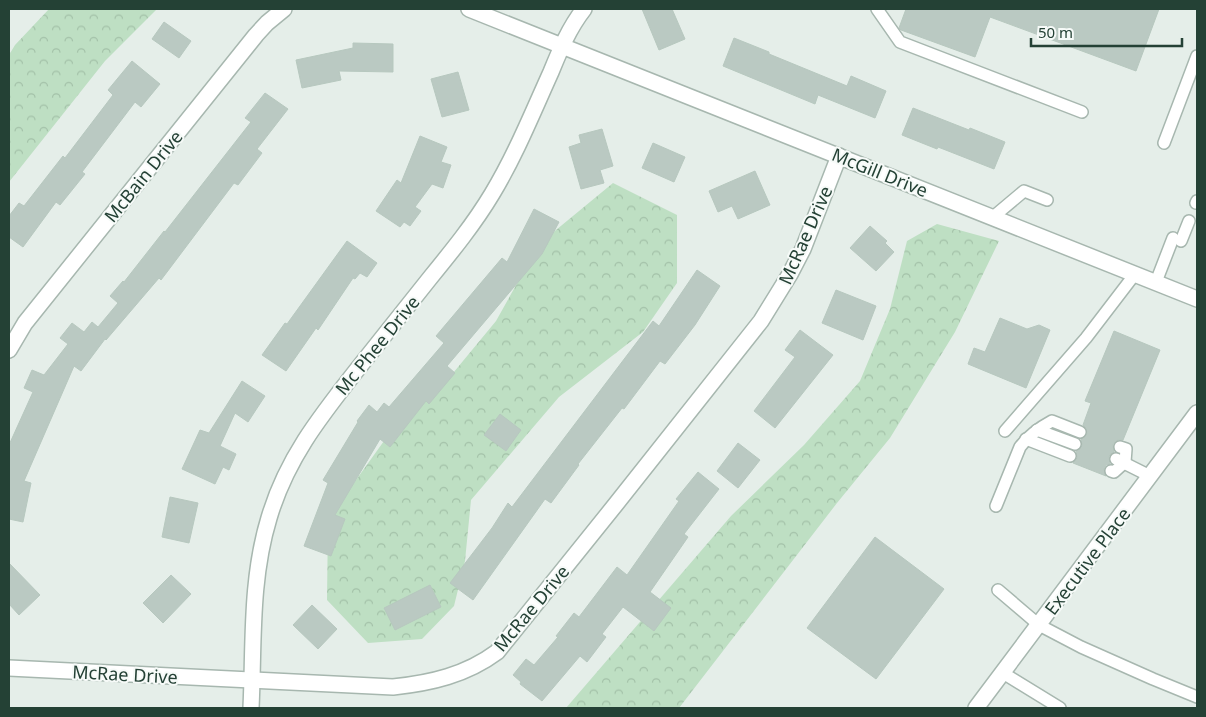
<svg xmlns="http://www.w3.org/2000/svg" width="1206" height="717" viewBox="0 0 1206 717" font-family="'Noto Sans',sans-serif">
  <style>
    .forest { fill: url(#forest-crowns) }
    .building { fill: #bac9c2; stroke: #b7c8bf }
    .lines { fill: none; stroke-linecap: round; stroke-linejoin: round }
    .service-casing { stroke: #a7b7af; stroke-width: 14 }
    .minor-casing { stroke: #a7b7af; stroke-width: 18 }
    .tertiary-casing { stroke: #a7b7af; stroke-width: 18 }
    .service { stroke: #fff; stroke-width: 11 }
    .minor { stroke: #fff; stroke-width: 15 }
    .tertiary { stroke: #fff; stroke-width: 15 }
    .labels { text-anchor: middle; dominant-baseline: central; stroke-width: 4; stroke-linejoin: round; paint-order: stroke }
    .street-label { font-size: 18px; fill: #244135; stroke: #f6faf8 }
  </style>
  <defs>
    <pattern id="forest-crowns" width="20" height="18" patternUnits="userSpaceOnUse" patternTransform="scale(1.25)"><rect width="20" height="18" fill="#bedfc3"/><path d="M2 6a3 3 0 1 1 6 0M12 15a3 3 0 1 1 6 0" fill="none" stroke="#a3c1a8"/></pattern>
  </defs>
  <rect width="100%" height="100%" fill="#e5eee9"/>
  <g class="forest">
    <path d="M49,9H157L105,61L9,182V55L15,45Z"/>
    <path d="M613,183L677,215V283L643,332L559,397L471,500L465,561L454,606L422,639L368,643L327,600L328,519L389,434L444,384L496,321L539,244Z"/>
    <path d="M937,224L999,241L955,332L890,438L837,503L679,708H566L731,516L804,445L860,381L890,309L907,241Z"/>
  </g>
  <g class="building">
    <path d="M642,9H672L685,39L659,50Z"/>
    <path d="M906,9H1159L1136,71L990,17L975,57L901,30L899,28Z"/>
    <path d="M164,22L191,41L179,58L152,39Z"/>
    <path d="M734,38L769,52V54L847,86L851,76L886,91L875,118L818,95L815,104L723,66Z"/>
    <path d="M353,43L393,44V72L339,71L341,80L302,88L296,60L353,48Z"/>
    <path d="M132,61L160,84L141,107L135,102L82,172L85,174L60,205L56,202L23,247L9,237V216L19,203L24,206L63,156L65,158L113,95L108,90Z"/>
    <path d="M458,72L469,110L442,117L431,79Z"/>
    <path d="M265,93L288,109L257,149L262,153L238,185L234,183L161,280L159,278L106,340L105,339L81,371L74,366L24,481L31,483L23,522L9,519V445L33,392L24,388L32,370L44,375L68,344L60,338L72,323L84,332L92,322L98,327L118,303L110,296L123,281L124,282L164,231L165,232L251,122L245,118Z"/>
    <path d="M913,108L969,130L970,128L1005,142L994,169L938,147L937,149L902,135Z"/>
    <path d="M602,129L613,166L600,170L604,183L581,189L569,147L581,143L579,135Z"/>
    <path d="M420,136L447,147L441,162L451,165L443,188L432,184L415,207L421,211L410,226L404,222L400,227L376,211L397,180L401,183Z"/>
    <path d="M653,143L685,157L674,182L642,168Z"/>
    <path d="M755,171L770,205L738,219L732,206L718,212L709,191Z"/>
    <path d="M534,209L559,222L542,254L447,366L455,373L429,404L426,401L390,447L380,439L335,515L345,519L331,556L304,546L328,483L323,480L358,422L357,421L369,405L377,412L384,403L389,407L444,343L436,336L502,258L507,262Z"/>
    <path d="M870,226L887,241L885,243L894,252L876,271L850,248Z"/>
    <path d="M347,241L377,263L367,277L360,273L355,279L353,278L318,330L316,328L286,371L262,355L285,323L287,324Z"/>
    <path d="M697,270L720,286L695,325L665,364L660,361L624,409L622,408L578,464L579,465L551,503L545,499L473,600L450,583L492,528L508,503L512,507L653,321L659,326Z"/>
    <path d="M836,290L876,306L863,340L822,323Z"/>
    <path d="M1000,318L1027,329L1039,325L1050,330L1026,388L968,364L974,348L985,352Z"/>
    <path d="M800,330L833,355L775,428L754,411L795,357L785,350Z"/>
    <path d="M1114,331L1160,350L1123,440H1118L1113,444L1114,452L1109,456L1110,464L1106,465L1104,469L1106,476L1073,463L1077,458L1076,451L1082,446L1081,439L1087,434L1086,428L1083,425L1091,403L1085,401Z"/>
    <path d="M242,381L265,396L248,422L235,413L220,446L236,454L229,470L223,467L215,484L182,469L200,430L209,433Z"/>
    <path d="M500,414L521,430L506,451L484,435Z"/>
    <path d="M738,443L760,460L738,488L717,471Z"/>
    <path d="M698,472L719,489L684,534L688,537L650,592L671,608L654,631L623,607L602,634L606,637L587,662L580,656L542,701L520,684L521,682L513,675L526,659L534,665L558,637L556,636L574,613L579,617L617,567L627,575L679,501L676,499Z"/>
    <path d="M170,497L198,503L189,543L162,537Z"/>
    <path d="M875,537L944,589L876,679L807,628Z"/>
    <path d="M9,563L40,595L19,615L9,604Z"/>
    <path d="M171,575L191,594L163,623L143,603Z"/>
    <path d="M430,585L441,607L395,630L384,608Z"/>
    <path d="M312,605L337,629L318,649L293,625Z"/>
  </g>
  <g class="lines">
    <g class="service-casing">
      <g id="service">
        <path d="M877,9L900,42L1082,112"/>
        <path d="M1164,143L1197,56"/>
        <path d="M1196,203L1197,201"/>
        <path d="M993,217L1024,191L1047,200"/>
        <path d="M1181,241L1189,221"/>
        <path d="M1156,282L1173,238"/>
        <path d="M1037,430L1075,444"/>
        <path d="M1005,431L1086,338L1135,274"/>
        <path d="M1026,439L1070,456"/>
        <path d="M1116,459L1150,476"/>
        <path d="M1111,471L1114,472L1125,462L1126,449L1120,447"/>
        <path d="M996,506L1020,447C1029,435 1039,428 1052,421L1080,432"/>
        <path d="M998,590L1039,625L1081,647L1153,679L1197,697"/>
        <path d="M1003,673L1060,708"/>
      </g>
    </g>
    <g class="minor-casing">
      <g id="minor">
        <path d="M9,668L393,687C431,683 466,675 497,652L616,504L761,321L790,274L803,249L839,156"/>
        <path d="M251,708C254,645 250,580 269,518C286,460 319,418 356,371C381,340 405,309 430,278C452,251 474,224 492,194C515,156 532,114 551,72C560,50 569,28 584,9"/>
      </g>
    </g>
    <g class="tertiary-casing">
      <g id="tertiary">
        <path d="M469,9L1197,299"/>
        <path d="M9,350L25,323L256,35L267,23L284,9"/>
        <path d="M976,708L1197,413"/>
      </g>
    </g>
    <use href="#service" class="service"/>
    <use href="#minor" class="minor"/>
    <use href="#tertiary" class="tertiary"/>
  </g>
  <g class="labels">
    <g class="street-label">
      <text transform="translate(880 172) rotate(22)">McGill Drive</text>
      <text transform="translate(143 176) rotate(-51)">McBain Drive</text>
      <text transform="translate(805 235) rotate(-66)">McRae Drive</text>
      <text transform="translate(377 345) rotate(-51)">Mc Phee Drive</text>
      <text transform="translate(1087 561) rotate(-53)">Executive Place</text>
      <text transform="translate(531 608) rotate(-50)">McRae Drive</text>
      <text transform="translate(125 674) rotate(3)">McRae Drive</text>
    </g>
  </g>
  <rect width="1206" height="717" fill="none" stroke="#244135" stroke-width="20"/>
  <path d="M1031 38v8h151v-8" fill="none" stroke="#244135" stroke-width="2.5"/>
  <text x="1038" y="38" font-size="15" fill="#244135" stroke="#f6faf8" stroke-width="4" paint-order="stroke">50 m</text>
</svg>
